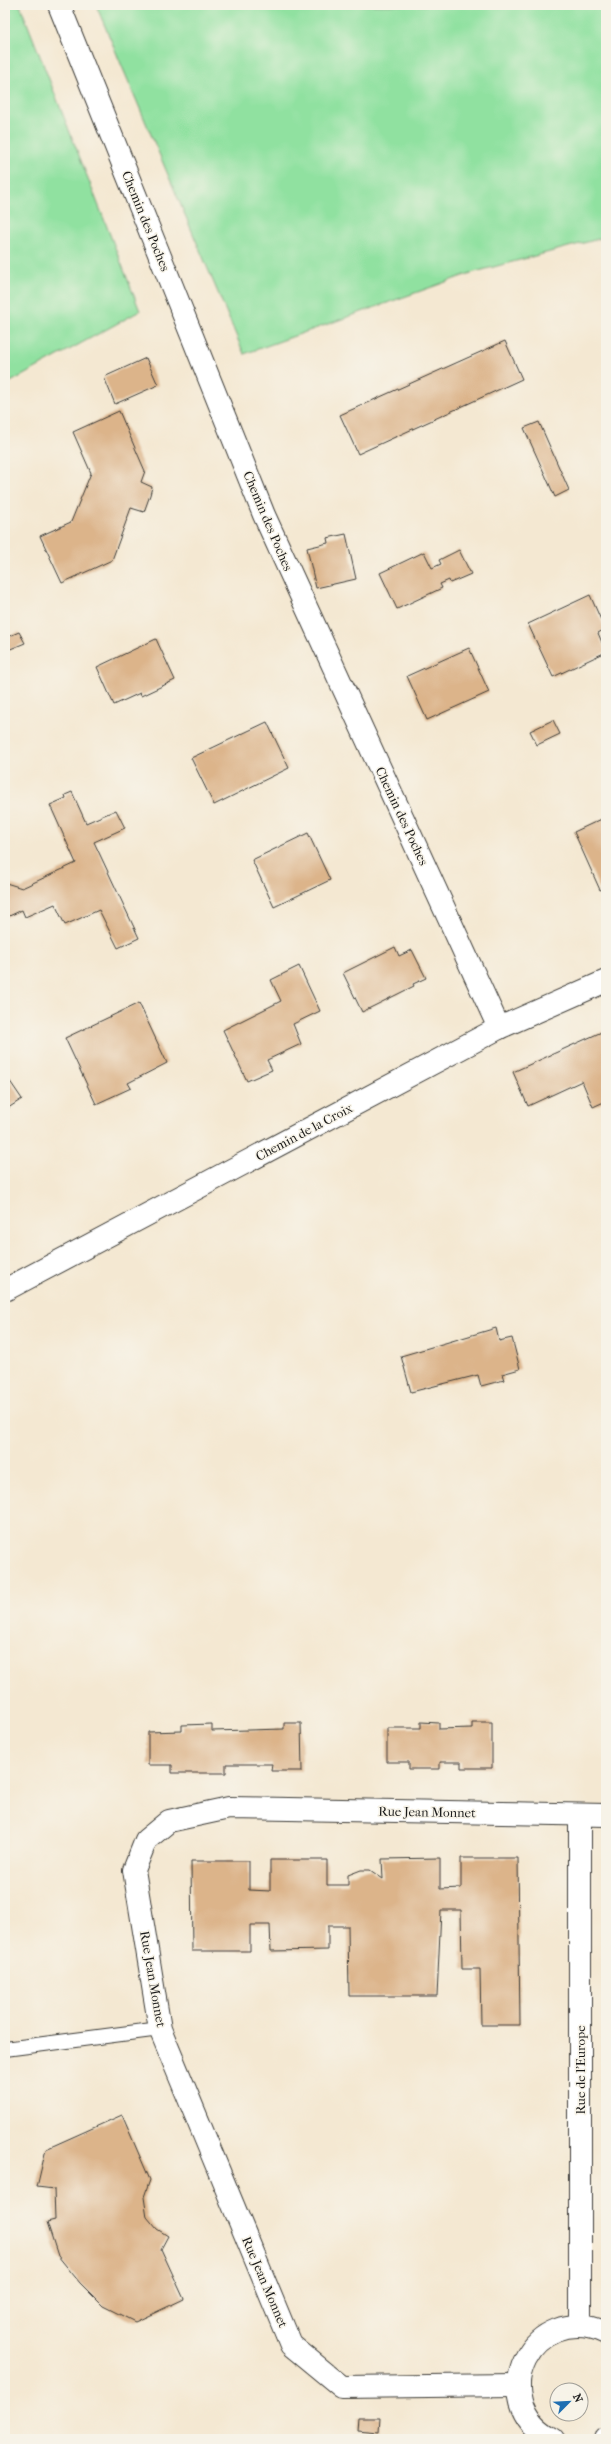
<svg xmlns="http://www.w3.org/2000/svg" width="611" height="2444" viewBox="0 0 611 2444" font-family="'IM FELL French Canon',serif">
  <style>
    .green { fill: #90e1a0; stroke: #567e5e }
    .building { fill: #dcb48a }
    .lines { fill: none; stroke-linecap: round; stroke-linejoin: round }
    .service-casing { stroke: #3c3b37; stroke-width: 16 }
    .minor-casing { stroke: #3c3b37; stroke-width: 24 }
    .service { stroke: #fff; stroke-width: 14 }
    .minor { stroke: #fff; stroke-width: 22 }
    .labels { text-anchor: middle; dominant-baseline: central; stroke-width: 3; stroke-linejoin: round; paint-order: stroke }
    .street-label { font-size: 13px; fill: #1c1c1c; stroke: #f7f3e8 }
  </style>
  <rect width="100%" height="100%" fill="#f7f3e8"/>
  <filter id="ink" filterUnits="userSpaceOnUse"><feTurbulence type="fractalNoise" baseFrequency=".025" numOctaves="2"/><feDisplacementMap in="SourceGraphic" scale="8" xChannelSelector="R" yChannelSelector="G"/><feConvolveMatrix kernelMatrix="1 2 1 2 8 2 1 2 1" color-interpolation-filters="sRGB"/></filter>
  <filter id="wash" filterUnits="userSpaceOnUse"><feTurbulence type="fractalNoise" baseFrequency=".012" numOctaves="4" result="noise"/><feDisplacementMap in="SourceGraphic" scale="16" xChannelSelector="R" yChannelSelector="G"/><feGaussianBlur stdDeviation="0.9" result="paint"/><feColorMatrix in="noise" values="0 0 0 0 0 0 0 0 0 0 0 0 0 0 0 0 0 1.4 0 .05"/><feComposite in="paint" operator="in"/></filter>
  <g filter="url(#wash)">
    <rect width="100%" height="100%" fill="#f4e8d2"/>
    <g class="green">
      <path d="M5,5H20L140,311L5,385Z"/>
      <path d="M96,5H606V237L471,273L244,354Z"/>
    </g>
    <g id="blocks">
      <g class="building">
        <path d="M505,341L522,379L358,454L340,415Z"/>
        <path d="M146,358L158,385L115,404L104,377Z"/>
        <path d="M119,411L145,471L141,482L152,487L150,495L144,512L131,508L112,560L62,583L40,536L71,522L91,473L73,432Z"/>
        <path d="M539,422L569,490L555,497L524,428Z"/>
        <path d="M346,534L356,579L316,588L307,548L328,543L327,538Z"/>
        <path d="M459,550L471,574L450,583L449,580L440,584L442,588L397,609L380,573L424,552L432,568L441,564L439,560Z"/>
        <path d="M590,595L605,629L598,633L606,652L553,677L528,624Z"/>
        <path d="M19,632L25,643L8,650L5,638Z"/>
        <path d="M156,639L175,680L141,696L140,693L114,705L97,667Z"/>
        <path d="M469,648L489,692L427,720L407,676Z"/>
        <path d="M553,720L560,734L537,745L530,731Z"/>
        <path d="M267,722L289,768L214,805L191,758Z"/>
        <path d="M72,792L86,823L116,810L125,828L94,842L139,938L118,948L99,910L65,925L55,904L25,917L22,910L5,918V880L6,883L22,888L76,863L50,805L66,798L65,795Z"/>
        <path d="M606,817V888L600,890L574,832Z"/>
        <path d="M308,833L330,880L274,907L252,860Z"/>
        <path d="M395,947L399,956L412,950L426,978L413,984L414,986L362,1012L343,973Z"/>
        <path d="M299,966L320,1011L293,1024L301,1044L267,1060L272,1070L247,1081L223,1030L281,1001L271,980Z"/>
        <path d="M139,1003L167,1063L128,1083L131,1088L96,1104L65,1038Z"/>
        <path d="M606,1030V1101L593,1107L582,1081L528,1106L513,1072Z"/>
        <path d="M5,1074L22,1099L5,1110Z"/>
        <path d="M496,1328L499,1341L512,1338L520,1369L502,1374L504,1380L481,1386L478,1375L411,1392L401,1356Z"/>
        <path d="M421,1722L439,1723V1729L472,1728V1722H492V1768H461V1762H440V1769H409V1762H387V1728H421Z"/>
        <path d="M284,1723H301L302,1771H271L272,1764H226V1773H172V1765H148V1732L182,1731V1725L212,1724V1731L284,1729Z"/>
        <path d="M440,1858V1889L461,1888V1858H518L520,2025H481L480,1969H462L461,1910H441L437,1996H349L348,1926H328V1950L271,1951L270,1925H250V1951H192L191,1861H249V1890L270,1891V1860H327V1885H348V1875L361,1870H370L383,1879L382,1859Z"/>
        <path d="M122,2115L150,2180L144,2197L147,2217L157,2229L168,2236L161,2249L184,2299L135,2322L103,2306L80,2283L58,2256L47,2222L55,2220L54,2189L37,2187L46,2149Z"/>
        <path d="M358,2418H380L379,2432L357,2430Z"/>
      </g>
    </g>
  </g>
  <g filter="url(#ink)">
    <use href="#blocks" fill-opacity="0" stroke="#3c3b37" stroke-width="1"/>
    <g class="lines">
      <g class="service-casing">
        <path id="service" d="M5,2049L160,2029"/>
      </g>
      <g class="minor-casing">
        <g id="minor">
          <path d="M59,5L264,515L499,1028"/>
          <path d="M5,1290L499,1028L606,981"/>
          <path d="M580,2325V1815"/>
          <path d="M519,2385L342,2387L291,2345L160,2029L134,1870L146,1840L169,1821L229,1808L606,1815"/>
          <path d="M553,2439C482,2401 533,2299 606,2333"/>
          <path d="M605,2439H606"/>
        </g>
      </g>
      <use href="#service" class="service"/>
      <use href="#minor" class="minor"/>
    </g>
  </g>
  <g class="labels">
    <g class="street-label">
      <text transform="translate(146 221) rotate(68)">Chemin des Poches</text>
      <text transform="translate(268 521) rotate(67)">Chemin des Poches</text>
      <text transform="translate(402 816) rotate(65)">Chemin des Poches</text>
      <text transform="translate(304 1132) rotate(-28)">Chemin de la Croix</text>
      <text transform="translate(427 1812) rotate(1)">Rue Jean Monnet</text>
      <text transform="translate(153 1979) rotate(80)">Rue Jean Monnet</text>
      <text transform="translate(580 2070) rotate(-90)">Rue de l'Europe</text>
      <text transform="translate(265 2282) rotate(67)">Rue Jean Monnet</text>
    </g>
  </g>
  <rect width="611" height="2444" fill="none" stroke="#f7f3e8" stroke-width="20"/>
  <g transform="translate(569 2402) rotate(66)"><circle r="19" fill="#f7f3e8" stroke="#9f9d96"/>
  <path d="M0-3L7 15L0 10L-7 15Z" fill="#1f6fb2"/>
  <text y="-6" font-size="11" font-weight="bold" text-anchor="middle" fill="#1c1c1c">N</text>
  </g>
</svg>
